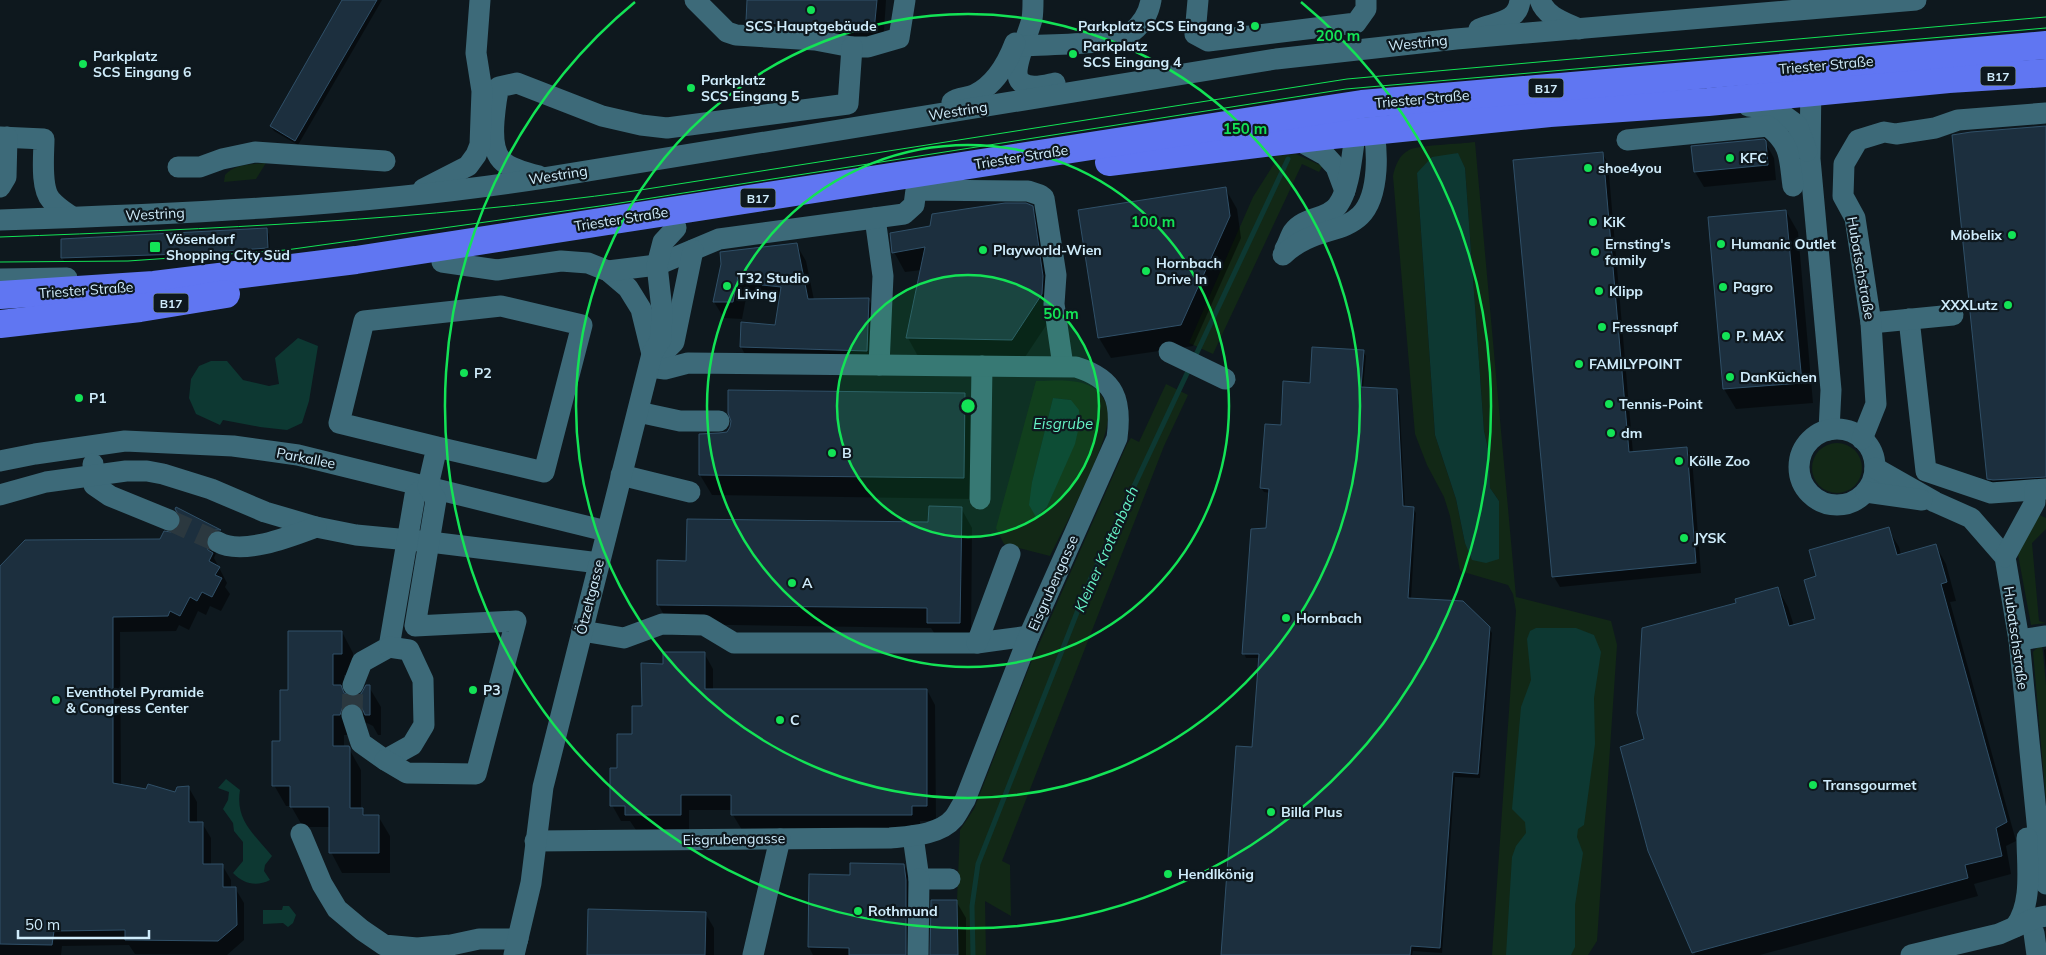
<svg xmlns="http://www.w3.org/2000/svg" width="2046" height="955" viewBox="0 0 2046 955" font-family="Mulish,sans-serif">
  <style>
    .green { fill: #122816; fill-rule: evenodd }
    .water { fill: #0d3832 }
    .shadow { fill: #0007 }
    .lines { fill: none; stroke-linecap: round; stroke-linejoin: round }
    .stream { stroke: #0d3832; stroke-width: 5 }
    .building { fill: #1c2f3e; stroke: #305068 }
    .minor-tunnel { stroke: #2b383f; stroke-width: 21; stroke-dasharray: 21 11; stroke-linecap: butt }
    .minor { stroke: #3d6a79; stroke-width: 21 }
    .major { stroke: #6076f2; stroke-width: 28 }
    .tram { stroke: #13e356; stroke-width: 1 }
    .ring { fill: none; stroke: #13e356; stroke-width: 2.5 }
    .poi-dot { fill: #13e356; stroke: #0e181e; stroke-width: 2 }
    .labels { text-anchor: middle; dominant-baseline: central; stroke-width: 4.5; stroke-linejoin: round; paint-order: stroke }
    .shield { fill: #0e181e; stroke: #95acb9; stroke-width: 1 }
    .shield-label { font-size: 12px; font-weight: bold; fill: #cfecfb }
    .poi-label { font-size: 14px; font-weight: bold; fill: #cfecfb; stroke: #0e181e; text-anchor: start }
    .street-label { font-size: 14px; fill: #cfecfb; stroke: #0e181e }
    .water-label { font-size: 15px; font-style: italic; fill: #66f2c6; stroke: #0e181e }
    .centre { fill: #13e356; stroke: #0e181e; stroke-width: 2.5 }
    .ring-label { font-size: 15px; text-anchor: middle; font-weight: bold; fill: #13e356; stroke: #0e181e; stroke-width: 4.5; stroke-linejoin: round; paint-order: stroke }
  </style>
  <rect width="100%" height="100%" fill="#0e181e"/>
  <g class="green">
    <path d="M1475,142L1516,597L1611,621L1617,645L1597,941L1588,955H1492L1516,611L1513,594L1508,585L1460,571L1450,516L1444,497L1427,465L1415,434L1393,176C1395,166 1399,155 1409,150C1418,145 1461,144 1475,142ZM1457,153L1465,168L1484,431L1489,453L1490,488L1499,501L1465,543L1456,499L1435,435L1417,173Z"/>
    <path d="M1296,154L1322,166L1319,172L1302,164L1213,354L1189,343L1253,197L1277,159H1272L1275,156Z"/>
    <path d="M266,163L256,179L224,182L225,175C234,164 253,164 266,163Z"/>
    <path d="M1036,381C1053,381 1077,378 1092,387C1101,392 1107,402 1108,412C1112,439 1064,527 1050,556L1004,544L996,528ZM1053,398L1071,400L1055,488L1047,507L1032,482Z"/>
    <path d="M1166,384L1188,395L1164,446L1002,861L1010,865L1011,916L985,901L986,955H958L957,900L960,830L974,809L1032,660L1127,444L1131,438L1139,442Z"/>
    <circle cx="1837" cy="468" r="25"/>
    <path d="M2035,513L2046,518V529L2032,543L2039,621L2046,623L2031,625L2017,549Z"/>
    <path d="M2042,643L2046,685V801L2033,652Z"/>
  </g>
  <g class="water">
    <path d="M1458,153L1465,168L1484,431L1489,453L1490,488L1499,501V559L1486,563L1472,560L1465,543L1456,499L1435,435L1417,173L1432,157Z"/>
    <path d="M298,338L318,346L309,401L302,423L287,430L260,427L223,420L220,425L196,414L189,398L191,379L199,366L211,361H227L243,380L269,386L279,384L275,358Z"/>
    <path d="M1053,398L1071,400L1079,410L1080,422L1075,444L1047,507L1036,517L1029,505L1032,482Z"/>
    <path d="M1536,628H1576L1594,635L1601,652L1594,698L1595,744L1584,825L1578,829L1577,837L1583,853L1575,905V947L1571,955H1506L1512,857L1516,846L1526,833L1525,822L1512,809L1521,707L1531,680L1527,639L1530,631Z"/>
    <path d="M226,779L240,790C235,820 254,834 272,856L265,865L264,871L270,880C256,887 244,884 233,873L243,861V842L234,831L233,823L223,809L228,800L229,792L218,788Z"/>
    <path d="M283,906H289L296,915L293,923L288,927L283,923L263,924V910H282Z"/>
  </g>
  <g class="shadow">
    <path d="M344,0H382L298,145L274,131L271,126Z"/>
    <path d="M749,0H886L883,46L756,36L747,20Z"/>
    <path d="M2046,127V493L1998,494L1989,478Z"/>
    <path d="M1765,142L1774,158L1776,180L1704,187L1695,172Z"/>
    <path d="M1602,153L1608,163L1633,453L1687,448L1692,458L1701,573L1560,587L1554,577L1515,162Z"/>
    <path d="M1225,188L1237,209L1241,238L1193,346L1111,358L1099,338L1079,211Z"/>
    <path d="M1032,207L1044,227L1053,315L1023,360L919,358L908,338L922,270L905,272L894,252L931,227Z"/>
    <path d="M1786,211L1798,232L1813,403L1736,409L1724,389Z"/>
    <path d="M266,230L269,234L270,252L216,257L65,262L62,258Z"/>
    <path d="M796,244L806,261L814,300H869L878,316L876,368L750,363L741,347L777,326L780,302H773L767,291L747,293L742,319L724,318L714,302L722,264Z"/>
    <path d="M1363,351L1366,356L1363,388L1396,390L1399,395L1405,507L1413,508L1416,513L1411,599L1489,628L1492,633L1480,778L1455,777L1442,953L1413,951L1412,955H1222L1254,748L1260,658H1246L1244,653L1267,530L1270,493L1264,492L1261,488L1282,427L1311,384Z"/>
    <path d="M964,394L976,415L975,499L712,495L700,475L728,433L733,421Z"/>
    <path d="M177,508L221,531L228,545L218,548L214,558L227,583L225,587L230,594L221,611L210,606L206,615L198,611L189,630L179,625L176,631L120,632L121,786L176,794L189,788L197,802V823H202L211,838V865H222L231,880V888H235L244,903V940L227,955L135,954L129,945L62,946L61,955H0V568L160,540L182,526V520Z"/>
    <path d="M961,508L972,528L971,643L940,642L931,628L669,624L658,604L929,524Z"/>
    <path d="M1888,529L1899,547L1901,555L1936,546L1946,564L1956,601L1950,602L2016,841L2006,846L2011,874L1974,884L1978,896L1760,955H1695L1645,740L1737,604L1778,589L1788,607L1794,626L1817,620L1818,577Z"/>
    <path d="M342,632L353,653V675H344V694L354,699L362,695L369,687L381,707V735H378L373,726L367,723L355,727L351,735H344V747H348L361,770V809L366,816H378L390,836V873H342L331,852V827H303L291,806H286L274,785L289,691Z"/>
    <path d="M2046,649V670L2044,650Z"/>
    <path d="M704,653L713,669V690H927L935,705L936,821H920V830H742L733,815V810H689V830H636L630,821H621L612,805L618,770L643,707L665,665Z"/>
    <path d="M904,865L913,882L916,955H813L809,947L851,876Z"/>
    <path d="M956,901L966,918V955H930Z"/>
    <path d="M705,913L714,928V955H589Z"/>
  </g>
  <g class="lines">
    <g class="stream">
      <path d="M1194,359L1288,159"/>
      <path d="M973,955L972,906L978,864L1089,582L1190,367"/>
    </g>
  </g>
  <g class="building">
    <path d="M342,0H377L295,141L270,126Z"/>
    <path d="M747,0H877L874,31L746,21Z"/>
    <path d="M2046,126V477L1993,480L1987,479L1952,135L1971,132Z"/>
    <path d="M1764,139L1766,141L1768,165L1694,172L1691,146Z"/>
    <path d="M1603,152L1629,452L1687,447L1696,563L1552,577L1513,160Z"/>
    <path d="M1226,187L1230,216L1181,325L1098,338L1078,210Z"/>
    <path d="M1005,203H1026L1033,206L1043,276L1042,294L1012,340L906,338L925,247L892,253L890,233L930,226L932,214Z"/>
    <path d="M1786,210L1802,383L1723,389L1708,217Z"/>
    <path d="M267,228L268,248L182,254L61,258V239Z"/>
    <path d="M797,243L808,299L869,298L867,351L740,347L741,322L775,325L781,287L762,285L760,274L738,276L733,302H713L721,264L720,252Z"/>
    <path d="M1312,347L1364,350L1361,387L1397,389L1403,506L1414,507L1408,598L1463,601L1490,627L1478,774L1453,772L1440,948L1411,946L1410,955H1221L1236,746L1252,747L1259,654H1242L1251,529L1266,528L1269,489L1260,488L1265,424L1281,425L1283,381L1310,383Z"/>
    <path d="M728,390L965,393L964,478L699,475V434L719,433L727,432L730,427L731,421L728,413Z"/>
    <path d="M929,506L962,507L960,623H927V608L657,605V560L686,561L687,519L928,522Z"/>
    <path d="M176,507L221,530H215L210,533L206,544L208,550L213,553L209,561L220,567L215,575L222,578L212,597L202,592L197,601L190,597L180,616L170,611L168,616L113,617V783L146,789L148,784L175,792L177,787L189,786V822H203V864H223V887H236L237,925L218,941L125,940V930L54,931L52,945L0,944V566L25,540L160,539L164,531L171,532L180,525L181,518L175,509Z"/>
    <path d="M1889,527L1897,555L1936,544L1947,582L1941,584L2007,822L1996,828L2002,856L1965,865L1968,878L1692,953L1648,851L1620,747L1644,739L1637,713L1642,628L1736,603L1735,599L1778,587L1789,626L1815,619L1804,580L1816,576L1809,550Z"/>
    <path d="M288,631H342V654H333V685H341L344,693L354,697L361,694L366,685H370V715H365L361,706L354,703L343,706L340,715H333V746H349L350,748V808H363V815H379V853H329V807H290V786H272V741H280V690H288Z"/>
    <path d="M663,652H705V689H927V806H912V815H731V795H681V815H625V806H610V768H617V734H632V706H642L641,663L663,664Z"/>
    <path d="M850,863L904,864L906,880V955H849V948L808,947L809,874L850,875Z"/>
    <path d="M931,900H957L958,955H930Z"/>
    <path d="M588,909L706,912L705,955H587Z"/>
  </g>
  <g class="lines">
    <g class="minor-tunnel">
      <path d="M169,520L218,542"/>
      <path d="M352,715L353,685"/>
    </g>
    <g class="minor">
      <path d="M695,0L727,32L736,35L815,40L852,47H868L899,38L905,0"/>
      <path d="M1033,0C1033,6 1033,13 1032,19C1029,33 1010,72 1021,82C1030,90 1045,85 1055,83"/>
      <path d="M1198,0L1195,34L1208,41L1356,23L1366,9V0"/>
      <path d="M1540,0C1546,17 1564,22 1579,29"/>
      <path d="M1479,29C1495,22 1518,23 1520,0"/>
      <path d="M1015,44L1024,46C1048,44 1115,46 1132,32C1142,24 1149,12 1151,0"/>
      <path d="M1811,79L1810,159L1831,390L1829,430"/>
      <path d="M952,102C958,97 967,98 974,95C995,85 1007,64 1015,43"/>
      <path d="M1748,106L1775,109L1797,125L1807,151"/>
      <path d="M0,137L44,139C44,154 40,188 51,200C57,207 65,212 72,217"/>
      <path d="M1296,139L1325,155L1336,167L1345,191"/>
      <path d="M1627,140L1768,126C1792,145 1789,158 1793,186"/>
      <path d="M178,167H200L222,159L255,152L385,161"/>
      <path d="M539,176C502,167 491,161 494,121C495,110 496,98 499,87L517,83L602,116L641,125L667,128L848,104L852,47"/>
      <path d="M0,187L6,177L7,137"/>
      <path d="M423,189L468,166L476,155L480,145L482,91L476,53L480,0"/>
      <path d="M875,218L883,276L879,365"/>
      <path d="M0,220C182,214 364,206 544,178L1276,59L1456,39L1916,0"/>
      <path d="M1285,249C1288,244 1290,237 1293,232C1304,216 1328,220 1338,205C1352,186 1352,143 1358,119"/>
      <path d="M1283,255C1323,216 1371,246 1376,170C1377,153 1376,134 1369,118"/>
      <path d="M442,262L497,270L561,261L588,263L608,271L628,288L641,309L652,354"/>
      <path d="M608,271L657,265L719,239L904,214L914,205L916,190L1028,191L1040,195L1044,198L1056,275L1054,304L1063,366"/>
      <path d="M0,279L67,278"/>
      <path d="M1909,319L1926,471L1991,493L2046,489"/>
      <path d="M1871,323L1953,315"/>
      <path d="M1169,352L1225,379"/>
      <path d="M662,354L674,342L693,250"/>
      <path d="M638,412L680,421H719"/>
      <circle cx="1837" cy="467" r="38"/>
      <path d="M1862,439L1876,404L1871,323L1855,218L1843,196L1844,164L1858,140L1884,132L1896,134L1935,128L1958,120L2046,113"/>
      <path d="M0,461L35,454L125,441L233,446L298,455L606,531"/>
      <path d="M93,464L94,485L110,496L169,520"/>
      <path d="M1875,468L1935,502L1971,518L2005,557L2019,640L2042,873L2046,884"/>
      <path d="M621,475L690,492"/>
      <path d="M1866,492L1922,500"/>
      <path d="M0,495L46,482L126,471H147L163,474L211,489L265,512L316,527L356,535L430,542L599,563"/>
      <path d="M980,499L982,366"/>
      <path d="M218,542C242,556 292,536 316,527"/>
      <path d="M2005,557L2035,502V490"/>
      <path d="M582,631L624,638L662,624L704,625L734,643H977L1029,636"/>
      <path d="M2019,640L2046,636"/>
      <path d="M977,643L1010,554"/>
      <path d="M353,685L362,662L389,647L415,495L428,486"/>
      <path d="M352,715L361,743L385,760L412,745L424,725L423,680L409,650L389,647"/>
      <path d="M385,760L407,773L476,774L516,621L415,626L436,500L428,486L437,447L339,423L364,321L501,306L582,325L544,472L437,447"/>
      <path d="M301,834L322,884L337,909L362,930L384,945L417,948L451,945L479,939H518"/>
      <path d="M913,836L919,879H950"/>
      <path d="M535,841L890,838C910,836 940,835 954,818C958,813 961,806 965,800L1029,636L1117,438C1122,400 1115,379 1076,367L688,363L665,369L650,367"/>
      <path d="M2015,927C2033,904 2027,866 2027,838"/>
      <path d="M2034,933L2037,955"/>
      <path d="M514,955L531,883L543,787L652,354L661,339L662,310L657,265L663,242L676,228"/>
      <path d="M753,955L780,839"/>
      <path d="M918,955L919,879"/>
      <path d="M1911,955L1999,934L2036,918L2046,916"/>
    </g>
    <g class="major">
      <path d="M1109,162L1332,135L1550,113L1708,102L1949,79L2046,73"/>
      <path d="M0,295L154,285L356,260L1362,104L2046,45"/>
      <path d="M0,324L140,308L226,294"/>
    </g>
    <g class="tram">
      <path d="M0,237C212,229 424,220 634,191L1347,79L2046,17"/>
      <path d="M0,262L128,261L286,250L607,205L1346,89L2046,28"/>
    </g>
  </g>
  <circle cx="968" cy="406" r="131" fill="#13e356" fill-opacity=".12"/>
  <g class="ring">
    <circle cx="968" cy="406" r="131"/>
    <circle cx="968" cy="406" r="261"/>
    <circle cx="968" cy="406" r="392"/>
    <path d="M1301 2A523 523 0 1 1 635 2"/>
  </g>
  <g class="poi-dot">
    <circle cx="811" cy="10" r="5"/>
    <circle cx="1255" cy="26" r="5"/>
    <circle cx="1073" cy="54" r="5"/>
    <circle cx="83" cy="64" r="5"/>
    <circle cx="691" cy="88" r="5"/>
    <circle cx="1730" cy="158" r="5"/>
    <circle cx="1588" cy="168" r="5"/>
    <circle cx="1593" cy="222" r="5"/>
    <circle cx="2012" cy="235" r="5"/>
    <circle cx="1721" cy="244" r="5"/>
    <rect x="149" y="241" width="12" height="12" rx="2.5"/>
    <circle cx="983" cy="250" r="5"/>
    <circle cx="1595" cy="252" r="5"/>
    <circle cx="1146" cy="271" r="5"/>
    <circle cx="727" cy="286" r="5"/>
    <circle cx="1723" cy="287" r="5"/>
    <circle cx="1599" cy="291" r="5"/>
    <circle cx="2008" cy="305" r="5"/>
    <circle cx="1602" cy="327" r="5"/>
    <circle cx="1726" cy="336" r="5"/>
    <circle cx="1579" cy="364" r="5"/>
    <circle cx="464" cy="373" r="5"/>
    <circle cx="1730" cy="377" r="5"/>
    <circle cx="79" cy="398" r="5"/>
    <circle cx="1609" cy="404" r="5"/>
    <circle cx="1611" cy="433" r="5"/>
    <circle cx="832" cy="453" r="5"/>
    <circle cx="1679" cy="461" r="5"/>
    <circle cx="1684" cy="538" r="5"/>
    <circle cx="792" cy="583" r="5"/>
    <circle cx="1286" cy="618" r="5"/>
    <circle cx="473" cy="690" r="5"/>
    <circle cx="56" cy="700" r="5"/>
    <circle cx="780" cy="720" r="5"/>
    <circle cx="1813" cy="785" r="5"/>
    <circle cx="1271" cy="812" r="5"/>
    <circle cx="1168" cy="874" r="5"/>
    <circle cx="858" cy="911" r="5"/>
  </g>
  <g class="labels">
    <g class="shield">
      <rect x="1980.5" y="66.5" width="35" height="19" rx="4"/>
      <rect x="1528.5" y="78.5" width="35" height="19" rx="4"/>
      <rect x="740.5" y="188.5" width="35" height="19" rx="4"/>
      <rect x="153.5" y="293.5" width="35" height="19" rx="4"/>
    </g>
    <g class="shield-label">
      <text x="1998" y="76">B17</text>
      <text x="1546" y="88">B17</text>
      <text x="758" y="198">B17</text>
      <text x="171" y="303">B17</text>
    </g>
    <g class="poi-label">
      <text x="811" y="26" text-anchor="middle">SCS Hauptgebäude</text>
      <text x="1245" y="26" text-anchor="end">Parkplatz SCS Eingang 3</text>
      <text x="1083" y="46">Parkplatz<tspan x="1083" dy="16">SCS Eingang 4</tspan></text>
      <text x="93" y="56">Parkplatz<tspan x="93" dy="16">SCS Eingang 6</tspan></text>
      <text x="701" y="80">Parkplatz<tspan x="701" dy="16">SCS Eingang 5</tspan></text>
      <text x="1740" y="158">KFC</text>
      <text x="1598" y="168">shoe4you</text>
      <text x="1603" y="222">KiK</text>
      <text x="2002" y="235" text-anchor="end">Möbelix</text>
      <text x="166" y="239">Vösendorf<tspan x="166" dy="16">Shopping City Süd</tspan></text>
      <text x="1605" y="244">Ernsting's<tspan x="1605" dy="16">family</tspan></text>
      <text x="1731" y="244">Humanic Outlet</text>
      <text x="993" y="250">Playworld-Wien</text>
      <text x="1156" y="263">Hornbach<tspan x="1156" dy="16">Drive In</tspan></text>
      <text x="737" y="278">T32 Studio<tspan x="737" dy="16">Living</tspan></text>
      <text x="1733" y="287">Pagro</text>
      <text x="1609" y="291">Klipp</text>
      <text x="1998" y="305" text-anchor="end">XXXLutz</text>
      <text x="1612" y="327">Fressnapf</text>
      <text x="1736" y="336">P. MAX</text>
      <text x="1589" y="364">FAMILYPOINT</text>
      <text x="474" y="373">P2</text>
      <text x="1740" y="377">DanKüchen</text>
      <text x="89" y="398">P1</text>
      <text x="1619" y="404">Tennis-Point</text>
      <text x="1621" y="433">dm</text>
      <text x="842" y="453">B</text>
      <text x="1689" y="461">Kölle Zoo</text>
      <text x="1694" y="538">JYSK</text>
      <text x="802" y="583">A</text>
      <text x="1296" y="618">Hornbach</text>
      <text x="483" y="690">P3</text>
      <text x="66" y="692">Eventhotel Pyramide<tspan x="66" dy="16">&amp; Congress Center</tspan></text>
      <text x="790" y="720">C</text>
      <text x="1823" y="785">Transgourmet</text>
      <text x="1281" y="812">Billa Plus</text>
      <text x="1178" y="874">Hendlkönig</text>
      <text x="868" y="911">Rothmund</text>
    </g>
    <g class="street-label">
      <text transform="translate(1418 43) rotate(-6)">Westring</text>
      <text transform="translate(1826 65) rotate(-5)">Triester Straße</text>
      <text transform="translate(1422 99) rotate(-5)">Triester Straße</text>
      <text transform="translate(958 111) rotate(-9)">Westring</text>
      <text transform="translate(1021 157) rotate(-9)">Triester Straße</text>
      <text transform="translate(558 175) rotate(-9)">Westring</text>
      <text transform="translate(155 214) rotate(-3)">Westring</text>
      <text transform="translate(621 219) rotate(-9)">Triester Straße</text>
      <text transform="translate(1861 268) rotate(80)">Hubatschstraße</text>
      <text transform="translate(86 290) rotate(-4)">Triester Straße</text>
      <text transform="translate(306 458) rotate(11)">Parkallee</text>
      <text transform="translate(1053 583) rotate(-66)">Eisgrubengasse</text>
      <text transform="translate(590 597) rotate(-76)">Ötzeltgasse</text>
      <text transform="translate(2016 638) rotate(82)">Hubatschstraße</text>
      <text transform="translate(734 839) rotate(-1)">Eisgrubengasse</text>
    </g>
    <g class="water-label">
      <text x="1063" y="423">Eisgrube</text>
      <text transform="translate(1106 549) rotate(-66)">Kleiner Krottenbach</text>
    </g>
  </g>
  <circle cx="968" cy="406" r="8" class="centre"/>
  <g class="ring-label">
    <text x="1338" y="41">200 m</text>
    <text x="1245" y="134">150 m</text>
    <text x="1153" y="227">100 m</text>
    <text x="1061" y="319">50 m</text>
  </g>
  <path d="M18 930v8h131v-8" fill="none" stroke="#cfecfb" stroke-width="2.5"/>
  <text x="25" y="930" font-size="15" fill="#cfecfb" stroke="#0e181e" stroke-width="4" paint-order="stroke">50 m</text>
</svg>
